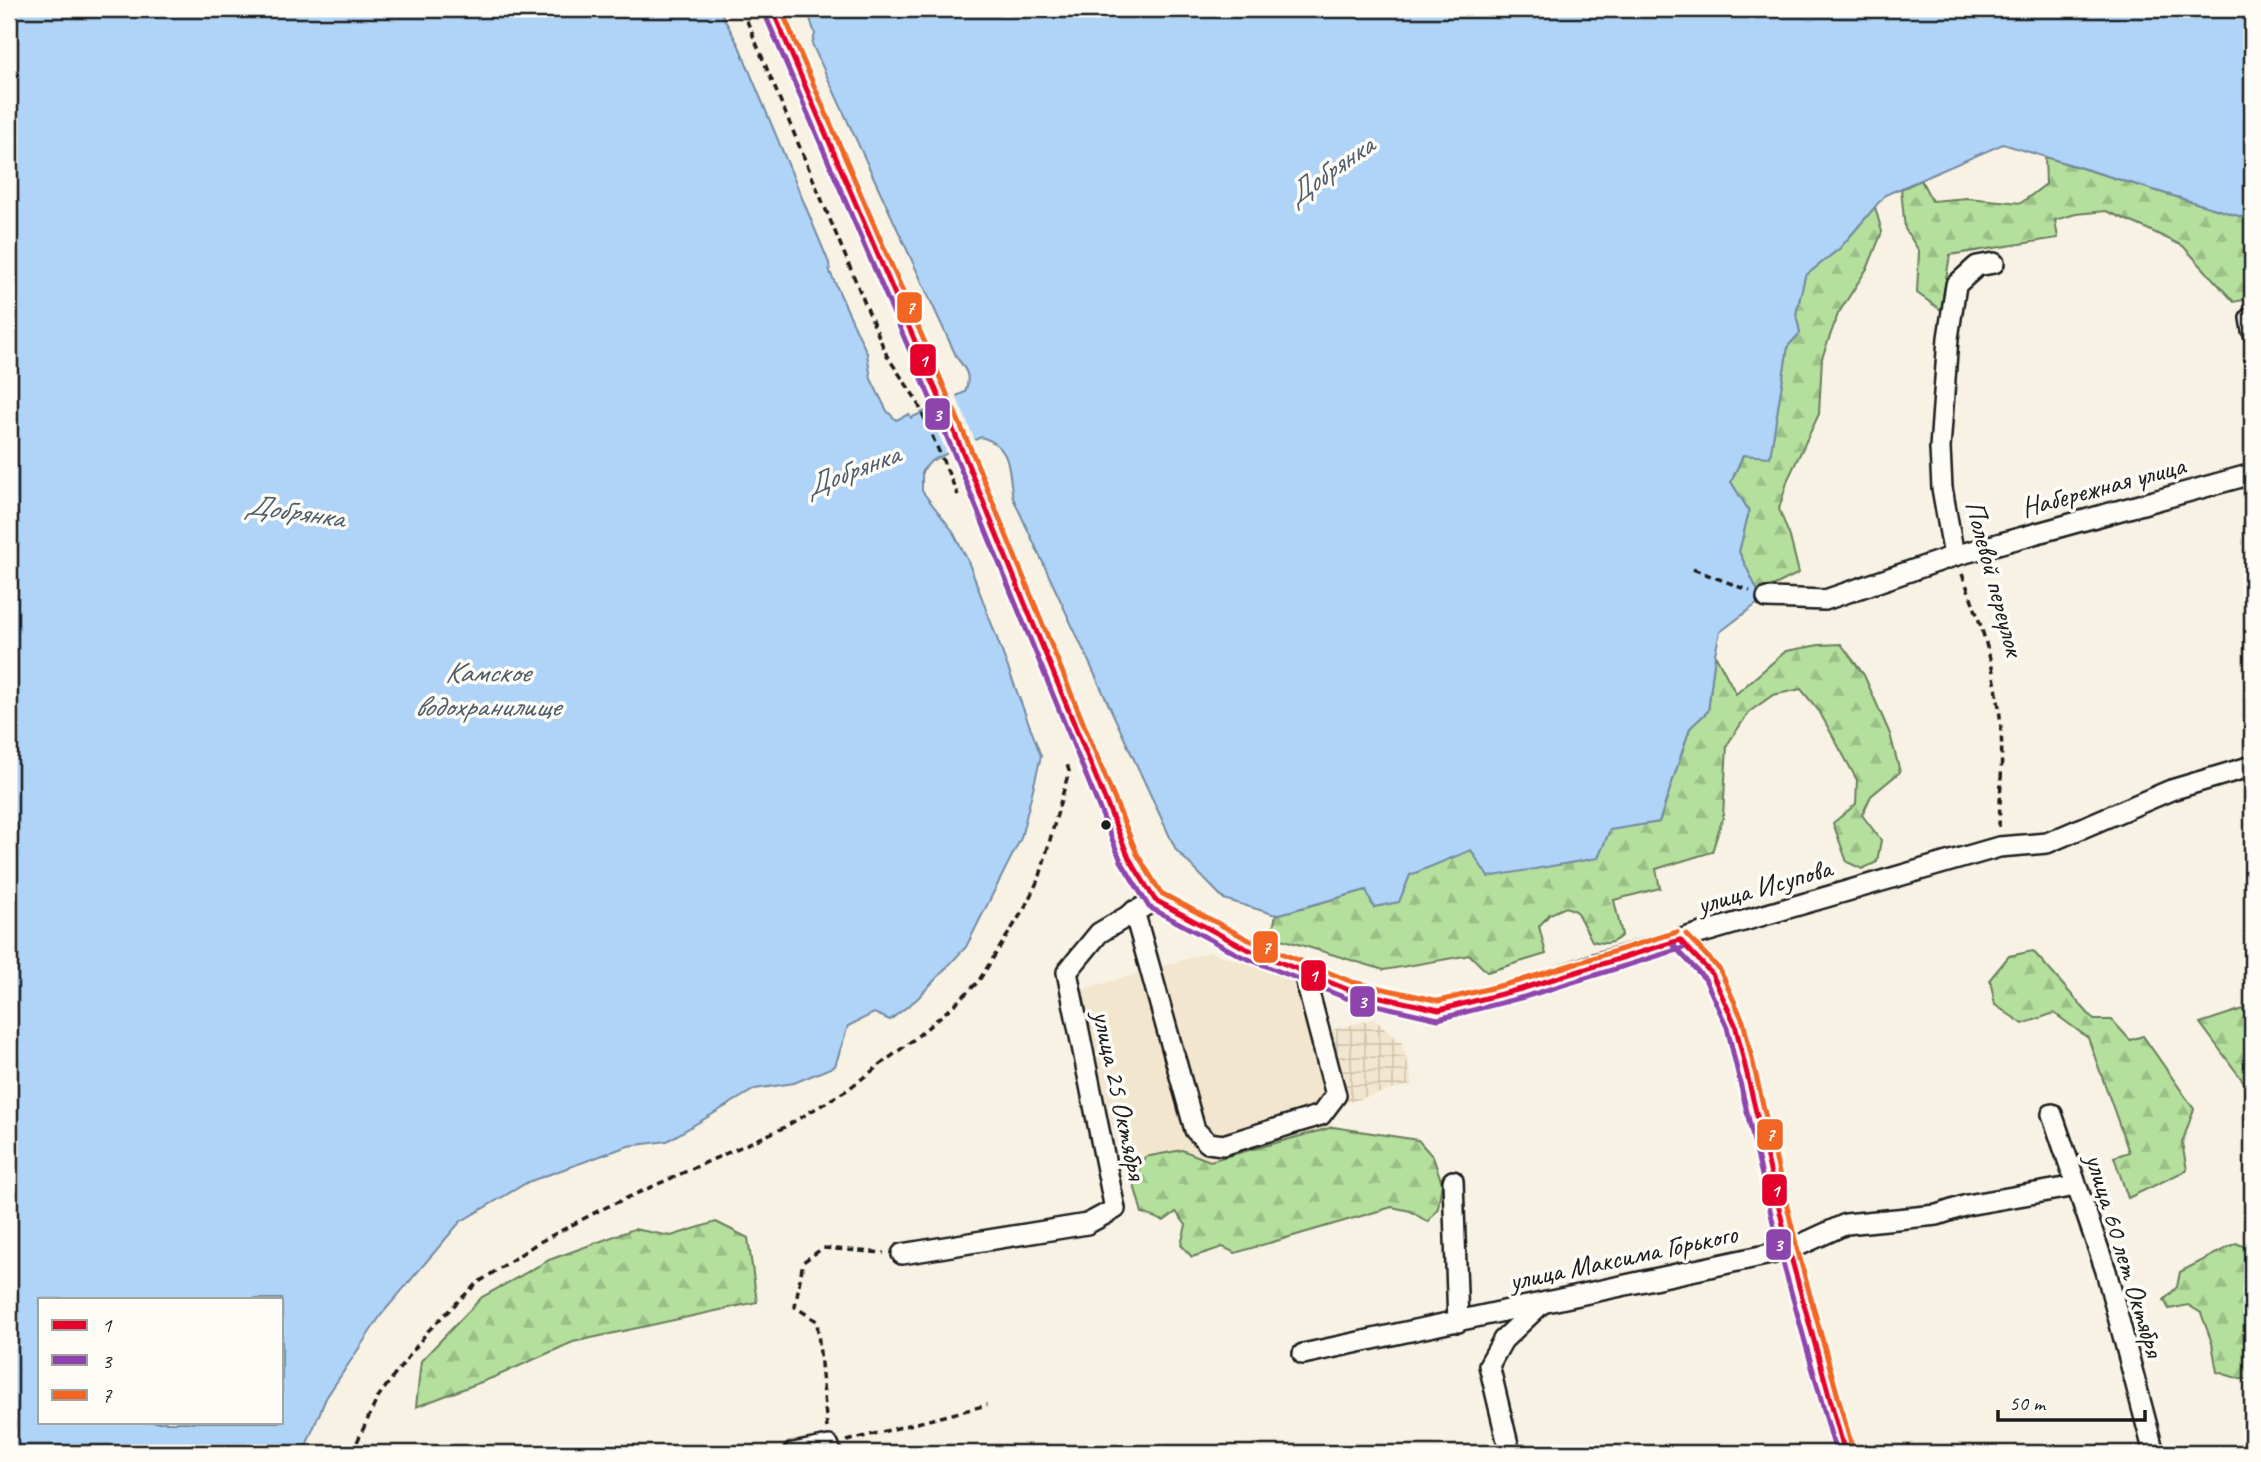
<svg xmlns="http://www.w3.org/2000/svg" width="2261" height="1462" viewBox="0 0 2261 1462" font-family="Caveat,sans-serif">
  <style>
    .built { fill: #f3e6ce }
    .industrial { fill: url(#industrial-grid) }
    .forest { fill: url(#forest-firs); stroke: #687e5c; stroke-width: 2 }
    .water { fill: #afd4f8; stroke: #748aa0; stroke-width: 2; fill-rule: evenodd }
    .pier { fill: #f8f2e4 }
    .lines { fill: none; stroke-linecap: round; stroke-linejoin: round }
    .minor-casing { stroke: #1c1c1c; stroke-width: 24 }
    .path { stroke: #1c1c1c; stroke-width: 3.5; stroke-dasharray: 7 5; stroke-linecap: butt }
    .minor { stroke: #fdfcf7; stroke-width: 19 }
    .bus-1-casing { stroke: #fdfcf7; stroke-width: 10 }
    .bus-2-casing { stroke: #fdfcf7; stroke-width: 10 }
    .bus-3-casing { stroke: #fdfcf7; stroke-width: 10 }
    .bus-1 { stroke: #e4002b; stroke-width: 5 }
    .bus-2 { stroke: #8e44ad; stroke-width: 5 }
    .bus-3 { stroke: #f26522; stroke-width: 5 }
    .bus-dot { fill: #1c1c1c; stroke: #fdfcf7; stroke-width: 2.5 }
    .labels { text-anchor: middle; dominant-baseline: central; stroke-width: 7; stroke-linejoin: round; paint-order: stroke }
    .street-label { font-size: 28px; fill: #1c1c1c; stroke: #fdfcf7 }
    .water-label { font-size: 30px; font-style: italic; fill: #4f5c69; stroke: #fdfcf7 }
    .line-badge { stroke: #fdfcf7; stroke-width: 2.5 }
    .badge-label { font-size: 19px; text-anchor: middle; font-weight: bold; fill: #fff }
  </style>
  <defs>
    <pattern id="industrial-grid" width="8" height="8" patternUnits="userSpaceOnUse" patternTransform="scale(1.75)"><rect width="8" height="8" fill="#f3e6ce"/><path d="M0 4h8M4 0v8" fill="none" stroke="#d0c5b0"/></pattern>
    <pattern id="forest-firs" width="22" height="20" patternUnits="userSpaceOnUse" patternTransform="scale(1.75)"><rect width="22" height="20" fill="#b4df9d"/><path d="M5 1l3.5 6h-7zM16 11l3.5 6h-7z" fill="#9abf87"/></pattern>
  </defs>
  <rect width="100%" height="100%" fill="#f8f2e4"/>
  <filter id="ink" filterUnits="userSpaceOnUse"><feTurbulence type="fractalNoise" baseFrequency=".0143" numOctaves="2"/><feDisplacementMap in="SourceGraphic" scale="14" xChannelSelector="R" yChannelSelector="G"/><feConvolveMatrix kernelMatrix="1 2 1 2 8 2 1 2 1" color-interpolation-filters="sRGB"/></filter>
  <g filter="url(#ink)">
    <path class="built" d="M1210,952L1297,979L1312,1035L1323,1095L1333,1127L1209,1161L1182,1150L1122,1163L1078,991Z"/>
    <path class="industrial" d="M1374,1019L1402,1043L1413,1084L1327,1108L1312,1035Z"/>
    <g class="forest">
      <path d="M2045,157L2252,220V298L2234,302L2183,246L2143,227L2106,211L2076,214L2055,220L2058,238L1950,255L1941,310L1917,293L1919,251L1905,229L1901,189L1921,180L1932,201L1967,198L2021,203L2046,184Z"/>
      <path d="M1875,207L1882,232L1868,267L1838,314L1822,358L1819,414L1788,479L1779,509L1790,537L1799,573L1775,585L1757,590L1739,552L1749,511L1731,482L1743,455L1770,456L1788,346L1800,333L1796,314L1805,276L1840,248Z"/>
      <path d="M1841,644L1864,675L1890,734L1900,772L1871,796L1862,815L1881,840L1877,862L1862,869L1847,862L1833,823L1856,804L1857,780L1819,711L1801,689L1773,695L1749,712L1727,745L1723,817L1712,852L1656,869L1660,888L1614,900L1622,935C1612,945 1605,944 1592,941L1576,911L1566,907L1550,914L1539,926L1546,954L1487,972L1470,955L1384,970L1271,936L1276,915L1366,890L1374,907L1410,875L1471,849L1659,822L1690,728L1708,711L1715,654L1736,694L1786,651L1819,645Z"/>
      <path d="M2033,951L2094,1020H2112L2130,1040L2143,1036L2194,1109L2182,1143L2187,1170L2128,1198L2114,1157L2129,1152L2088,1038L2054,1013L2023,1024L1995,1005L1990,979L2009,956Z"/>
      <path d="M2252,1006V1093L2200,1023Z"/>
      <path d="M1333,1127L1418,1140L1433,1157L1442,1183L1438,1208L1428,1222L1410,1211L1392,1207L1235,1253L1223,1247L1192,1257L1181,1245L1186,1225L1176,1212L1164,1221L1142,1213L1133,1181L1145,1157L1182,1150L1210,1161Z"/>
      <path d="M716,1222L748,1238L757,1302L573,1342L497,1376L416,1407L421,1361L482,1297L549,1260L634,1229L671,1236Z"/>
      <path d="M2236,1243L2252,1250V1379H2240L2217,1372L2212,1343L2201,1313L2188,1305L2169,1309L2164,1300L2177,1287L2180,1272Z"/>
    </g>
    <path class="water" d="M9,9H719L739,46L829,263L830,272L867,353L871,379L887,411L896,420L909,414L911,418L965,392C971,377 967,370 957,358L812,44L815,34L807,9H2252V220L2003,144L1885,195L1840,248L1805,276L1796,314L1800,333L1788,346L1770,457L1743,455L1731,482L1749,511L1739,552L1762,600L1720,632L1715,654L1708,711L1690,728L1659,822L1610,830L1598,858L1488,877L1471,850L1410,875L1399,902L1374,907L1366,890L1276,915L1224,899L1176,850L1013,498C1008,471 1013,446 981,437L931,461L922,471V491L952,530L968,561L1041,756L1021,838L966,947L917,999L890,1020L874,1013L848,1026L835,1066L794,1083L755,1089L667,1141L628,1146L528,1182L460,1222L381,1315L326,1398L303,1453H9ZM40,1299H282V1422H40Z"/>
    <path class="pier" d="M955,393L976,443L948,456L927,407Z"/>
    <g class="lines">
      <g class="minor-casing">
        <g id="minor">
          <path d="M772,9L967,462L1129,858L1155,900L1245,948L1349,990L1439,1010L1521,989L1595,964L1999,847L2047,843L2171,790L2252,766"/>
          <path d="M2250,318L2252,330"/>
          <path d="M1954,556L1942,488L1940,448L1948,338L1956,285L1977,266L1994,263"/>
          <path d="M1767,598L1825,600L1954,556L2252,474"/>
          <path d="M1134,911L1195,1130L1208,1143L1223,1145L1321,1115L1336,1095L1304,974"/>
          <path d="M1680,940L1712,974L1735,1024L1789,1250L1845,1453"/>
          <path d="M2052,1114L2106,1271L2154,1453"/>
          <path d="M1453,1181L1458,1322"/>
          <path d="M902,1254L1087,1224L1115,1209L1067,972L1099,933L1155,900"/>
          <path d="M1303,1354L1789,1250L1846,1224L1937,1215L1967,1205L2076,1186"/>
          <path d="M793,1453L829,1446L831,1453"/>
          <path d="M1510,1453L1489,1365L1503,1340L1540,1305"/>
        </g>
      </g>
      <g class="path">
        <path d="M742,9L887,356L916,399L958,495"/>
        <path d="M1693,569L1750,591"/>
        <path d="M1962,574C1982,624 1998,676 2001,730C2003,762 2000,795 1999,827"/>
        <path d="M827,1428L817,1321L795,1307L803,1262L823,1248L884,1253"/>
        <path d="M847,1441L987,1405"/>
        <path d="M352,1453L378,1397L428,1331L476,1284L536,1244L600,1210L783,1128L847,1090L913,1040L954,1005L978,982L1024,909L1040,876L1069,771L1066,761"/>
      </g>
      <use href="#minor" class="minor"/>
      <g class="bus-1-casing">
        <g id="bus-1">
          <path d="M772,9L967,462L1129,858L1155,900L1245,948L1349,990L1439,1010L1521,989L1680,940"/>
          <path d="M1680,940L1712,974L1735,1024L1789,1250L1845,1453"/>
        </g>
      </g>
      <g class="bus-2-casing">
        <g id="bus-2">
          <path d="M764,12L959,465L1121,861L1149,907L1241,956L1346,998L1438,1019L1524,997L1683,948"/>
          <path d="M1674,946L1705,979L1727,1027L1780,1252L1836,1453"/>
        </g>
      </g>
      <g class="bus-3-casing">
        <g id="bus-3">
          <path d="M781,9L975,459L1137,854L1161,893L1249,940L1352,982L1439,1001L1519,981L1677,932"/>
          <path d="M1686,934L1720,970L1743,1021L1797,1248L1853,1451"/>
        </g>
      </g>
      <use href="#bus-1" class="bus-1"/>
      <use href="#bus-2" class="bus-2"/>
      <use href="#bus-3" class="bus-3"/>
    </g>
  </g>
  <circle class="bus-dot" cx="1106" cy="825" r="6"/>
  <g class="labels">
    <g class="street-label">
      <text transform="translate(2103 486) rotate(-15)">Набережная улица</text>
      <text transform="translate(1995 578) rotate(75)">Полевой переулок</text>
      <text transform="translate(1764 886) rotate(-16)">улица Исупова</text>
      <text transform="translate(1120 1095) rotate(78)">улица 25 Октября</text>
      <text transform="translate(2125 1255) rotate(73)">улица 60 лет Октября</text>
      <text transform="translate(1623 1257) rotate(-12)">улица Максима Горького</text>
    </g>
    <g class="water-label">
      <text transform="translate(1330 170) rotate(-35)">Добрянка</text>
      <text transform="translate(852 470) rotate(-21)">Добрянка</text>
      <text transform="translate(295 511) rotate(8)">Добрянка</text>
      <text x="487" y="672">Камское<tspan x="487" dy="34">водохранилище</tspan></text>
    </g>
  </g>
  <g class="line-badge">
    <rect x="896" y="291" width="27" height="33" rx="7" fill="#f26522"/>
    <rect x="909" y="343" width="28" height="34" rx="7" fill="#e4002b"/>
    <rect x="924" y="397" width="27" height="34" rx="7" fill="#8e44ad"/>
    <rect x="1252" y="930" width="27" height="34" rx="7" fill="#f26522"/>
    <rect x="1300" y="959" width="27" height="33" rx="7" fill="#e4002b"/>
    <rect x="1349" y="985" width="27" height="33" rx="7" fill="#8e44ad"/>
    <rect x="1756" y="1118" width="28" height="33" rx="7" fill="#f26522"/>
    <rect x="1761" y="1173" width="27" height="34" rx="7" fill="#e4002b"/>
    <rect x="1765" y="1228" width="27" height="33" rx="7" fill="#8e44ad"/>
  </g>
  <g class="badge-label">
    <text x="910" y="314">7</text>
    <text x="923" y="367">1</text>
    <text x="937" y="421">3</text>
    <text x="1266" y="954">7</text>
    <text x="1313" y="982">1</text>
    <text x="1362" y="1008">3</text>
    <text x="1770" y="1141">7</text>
    <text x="1775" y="1197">1</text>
    <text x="1778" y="1251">3</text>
  </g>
  <rect width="2261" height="1462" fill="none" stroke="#fdfcf7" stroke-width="35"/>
  <rect x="18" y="18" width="2226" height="1427" fill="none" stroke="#1c1c1c" stroke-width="2.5" filter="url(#ink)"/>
  <rect x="38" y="1298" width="245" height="126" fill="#fdfcf7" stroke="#a3a29f" stroke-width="2"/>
  <rect x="52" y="1320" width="35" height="10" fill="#e4002b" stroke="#a3a29f" stroke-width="2"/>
  <text x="102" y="1332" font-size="21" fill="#1c1c1c">1</text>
  <rect x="52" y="1355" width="35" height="10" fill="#8e44ad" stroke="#a3a29f" stroke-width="2"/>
  <text x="102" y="1368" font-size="21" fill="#1c1c1c">3</text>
  <rect x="52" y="1390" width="35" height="10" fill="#f26522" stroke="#a3a29f" stroke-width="2"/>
  <text x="102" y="1402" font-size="21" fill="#1c1c1c">7</text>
  <path d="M1998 1410v10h147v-10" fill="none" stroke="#1c1c1c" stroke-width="3.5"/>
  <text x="2009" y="1410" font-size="21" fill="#1c1c1c" stroke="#fdfcf7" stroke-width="5" paint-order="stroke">50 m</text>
</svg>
